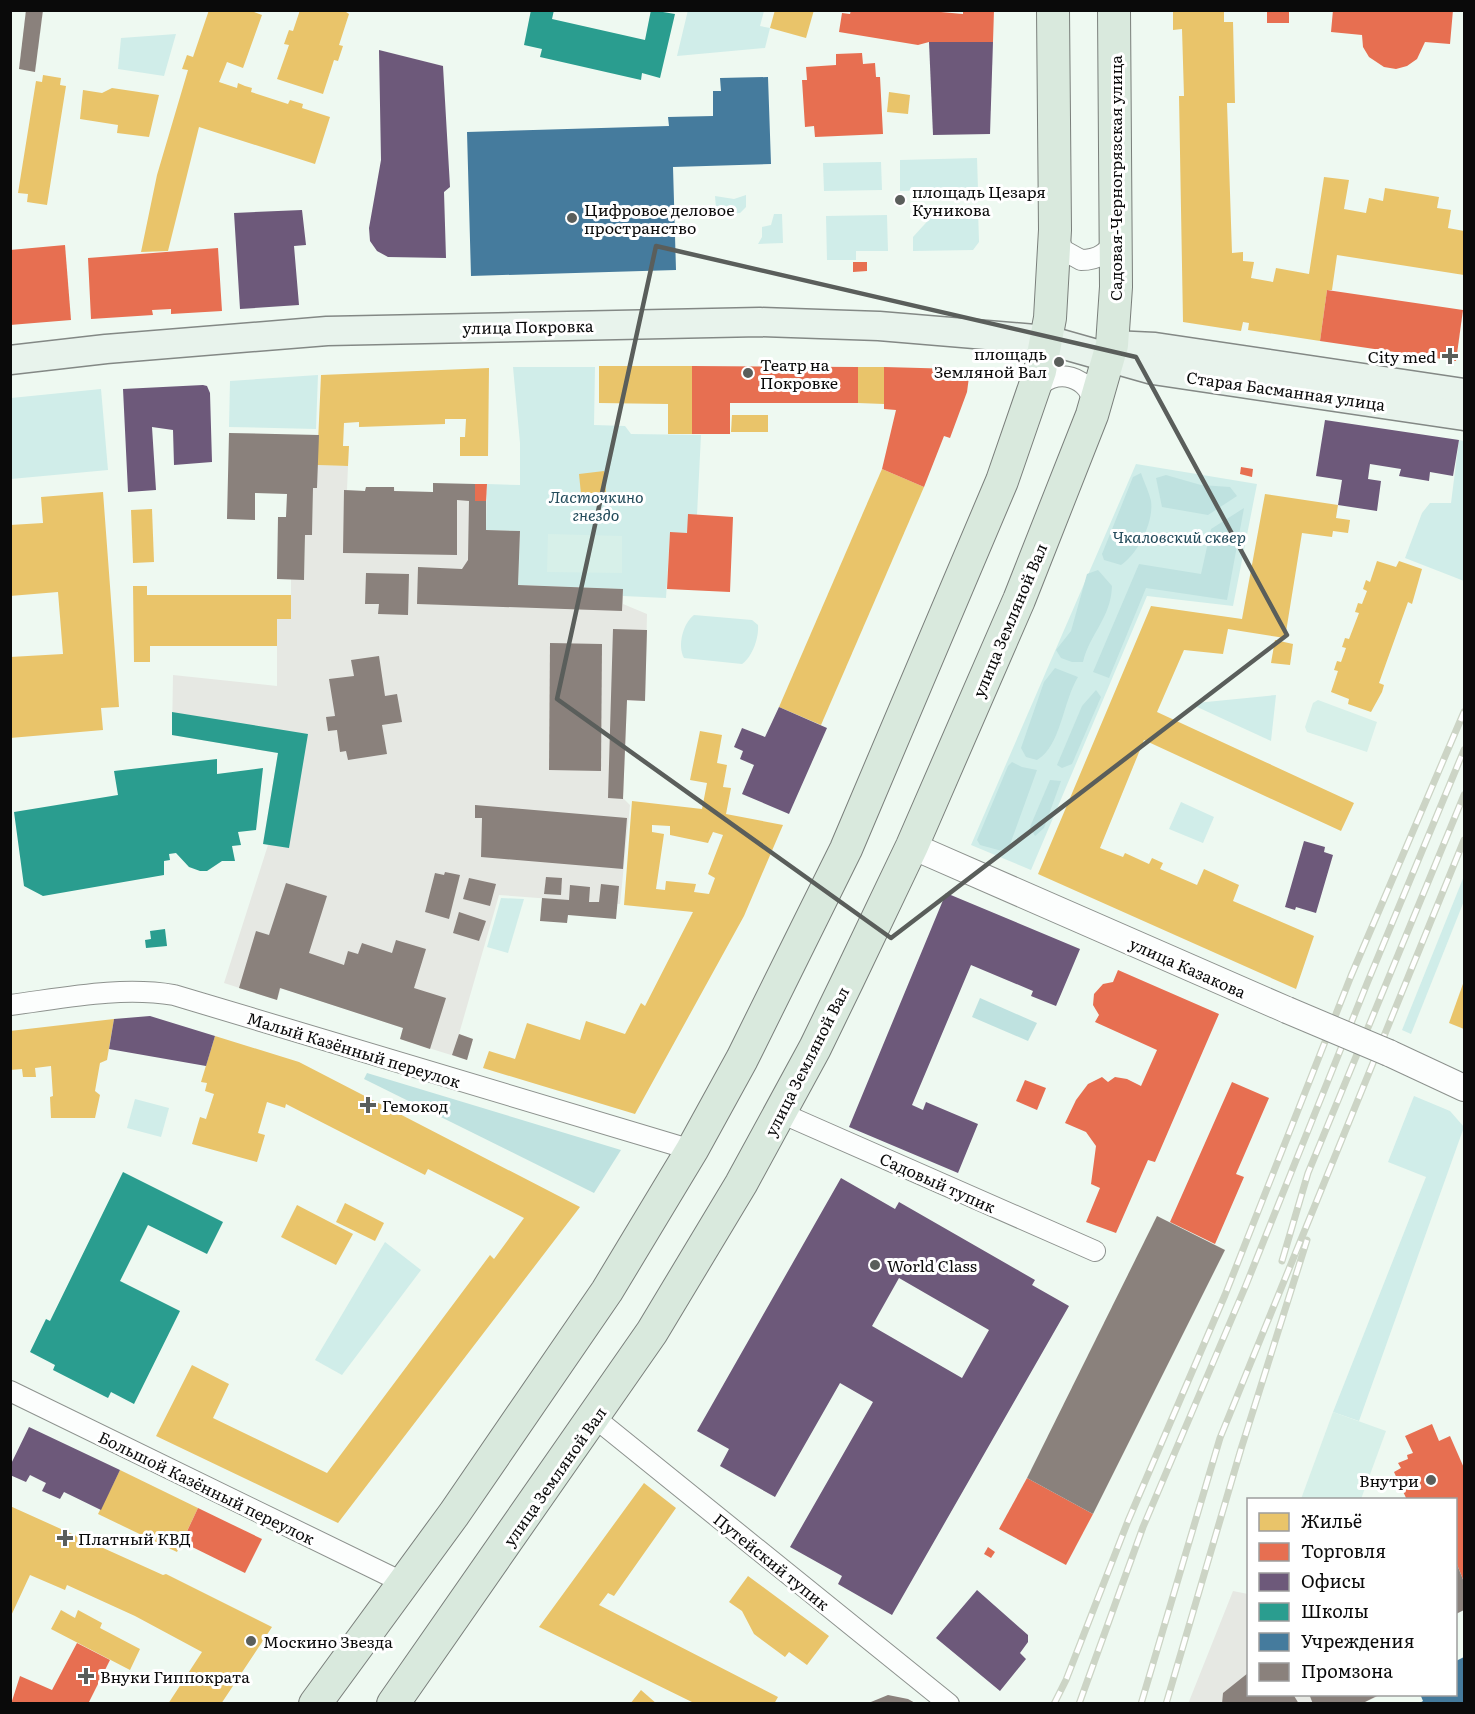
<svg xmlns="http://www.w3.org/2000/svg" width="1475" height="1714" viewBox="0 0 1475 1714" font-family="Literata,serif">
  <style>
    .industrial { fill: #e6e8e3 }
    .green { fill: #d0ede9 }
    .forest { fill: #bfe2e0 }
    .pitch { fill: #d7f0e9 }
    .homes { fill: #e9c46a; fill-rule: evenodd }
    .shops { fill: #e76f51 }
    .offices { fill: #6d597a; fill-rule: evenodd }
    .schools { fill: #2a9d8f }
    .public { fill: #457b9d }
    .industry { fill: #8a817c }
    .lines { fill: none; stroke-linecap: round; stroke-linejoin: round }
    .minor-casing { stroke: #8d928e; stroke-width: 22 }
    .tertiary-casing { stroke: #8d928e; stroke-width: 28 }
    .secondary-casing { stroke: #838885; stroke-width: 31 }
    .primary-casing { stroke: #7a7f7b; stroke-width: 34 }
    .minor { stroke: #fcfefd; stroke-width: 20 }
    .tertiary { stroke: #fcfefd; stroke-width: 26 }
    .secondary { stroke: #e8f3ec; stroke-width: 28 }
    .primary { stroke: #d9e9dd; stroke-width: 32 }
    .rail-casing { stroke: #ccd4c5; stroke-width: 7 }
    .rail { stroke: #fff; stroke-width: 4.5; stroke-dasharray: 14; stroke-linecap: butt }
    .tertiary-bridge-casing { stroke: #8d928e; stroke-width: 28; stroke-linecap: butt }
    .tertiary-bridge { stroke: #fcfefd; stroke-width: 26 }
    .marked { fill: none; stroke: #5a5e5b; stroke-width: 4.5; stroke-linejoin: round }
    .poi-dot { fill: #5a5e5b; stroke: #fff; stroke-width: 2 }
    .labels { text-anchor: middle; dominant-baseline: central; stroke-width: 6; stroke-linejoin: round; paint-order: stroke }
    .street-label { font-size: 16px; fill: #0a0a0a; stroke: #fff }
    .poi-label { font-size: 16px; fill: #0a0a0a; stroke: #fff; text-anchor: start }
    .park-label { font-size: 16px; font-style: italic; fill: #224a5a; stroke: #fff }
  </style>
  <rect width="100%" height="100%" fill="#eef9f1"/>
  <g class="industrial">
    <path d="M317,465L348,466L347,490L365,491L366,487H394L395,491L433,492L487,484L486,530L520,531L518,585L623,589V604L647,614L645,701H627L623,798L630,805L620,904L499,895L459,1034L473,1039L467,1060L400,1039L403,1028L281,988L277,1000L224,983L268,845L263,843L278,753L172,735L173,675L277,686V619H291V579L304,580L305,535H312L313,488H317Z"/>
    <path d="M1233,1591L1248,1594V1694L1381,1695L1361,1704H1188Z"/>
  </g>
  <g class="green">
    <path d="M688,10L764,11L760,26L770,28L765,48L677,56Z"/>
    <path d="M176,34L164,76L118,69L121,38Z"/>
    <path d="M977,158L978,189L900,191V160Z"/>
    <path d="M881,162L882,190L824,191L823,163Z"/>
    <path d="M746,195V207L740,213L724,214L716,208L715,196L734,199Z"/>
    <path d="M978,210L979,242L973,250L913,251V237L934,214Z"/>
    <path d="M774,214H782L783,243L758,244L762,237V227L771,225Z"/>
    <path d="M887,215L888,251H856V260H827L826,216Z"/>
    <path d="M513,367H595L594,425L625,426L631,434L701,435L697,515L687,533H670L666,598L623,596L622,589L518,585L520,531L486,530L487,484L520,485V443Z"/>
    <path d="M318,375L316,429L229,427L230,381Z"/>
    <path d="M101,389L108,470L11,479V398Z"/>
    <path d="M1459,440L1464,441V581L1405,558L1422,513L1430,503H1451Z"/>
    <path d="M1136,464L1257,484L1233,606L1147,596L1031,870L971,845Z"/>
    <path d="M694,615L752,620L758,625C759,637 753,656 742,664L684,658C677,646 683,623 694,615Z"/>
    <path d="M1276,695L1271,741L1195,706L1196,703Z"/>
    <path d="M1181,802L1214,817L1203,843L1169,829Z"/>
    <path d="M1464,876V901L1411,1034L1402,1030Z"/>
    <path d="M501,898L524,899L508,953L487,947Z"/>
    <path d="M1414,1096L1450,1111L1464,1127L1359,1421L1333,1412L1426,1177L1388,1162Z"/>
    <path d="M135,1099L169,1108L161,1137L127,1128Z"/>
    <path d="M385,1242L421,1270L342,1375L315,1360Z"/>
  </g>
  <g class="forest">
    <path d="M1141,473C1144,482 1149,492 1151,501C1154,522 1138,554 1121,565L1104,560L1102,554L1133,477Z"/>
    <path d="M1166,475L1201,485L1230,487L1237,496L1208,515L1162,507L1156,478Z"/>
    <path d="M1244,508L1227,600L1146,588L1109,678L1093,672L1139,564L1201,574L1211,529Z"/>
    <path d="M1098,570L1112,586C1111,618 1090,633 1083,662H1072L1061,658L1056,650L1071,631L1087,574Z"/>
    <path d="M1055,668L1078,677C1063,701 1061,746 1037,760L1026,757L1021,748L1044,682Z"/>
    <path d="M1096,690L1101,697L1072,764L1062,768L1057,765L1082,706Z"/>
    <path d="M1012,762L1022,767L1037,770L1008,850L1002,851L980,845L977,840L1008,766Z"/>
    <path d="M1050,780L1061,781L1044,828L1035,836L1030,827Z"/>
    <path d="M980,998L1037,1023L1028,1041L972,1017Z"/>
    <path d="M367,1073L621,1150L594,1193L364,1079Z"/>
  </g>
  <g class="pitch">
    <path d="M548,534L622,536V573L547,572Z"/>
    <path d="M1318,700L1377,722L1367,752L1307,732L1305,727L1313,703Z"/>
    <path d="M1333,1412L1386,1431L1361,1499H1301Z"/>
  </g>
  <g class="homes">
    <path d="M209,10H249L262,15L243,68L227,62L219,82L237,88L238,83L245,86L252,88L251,92L288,104L290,100L303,104L302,108L330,117L315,164L199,127L168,251L141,252L157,175L188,70L182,69L187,55L193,57Z"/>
    <path d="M300,10H343L349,14L339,45L343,46L338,61L334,60L323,94L277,79L289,45L284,44L289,30L293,31Z"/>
    <path d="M775,10H814L806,38L770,28Z"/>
    <path d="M1173,10H1224V22H1233L1235,103H1227L1232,253L1243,252V261L1254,262L1251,278L1273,282L1276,268L1309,274L1324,177L1349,180L1344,209L1366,213L1369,198L1383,201L1385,188L1439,197L1437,208L1451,210L1448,228L1464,231V275L1337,255L1332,290H1327L1320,341L1248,330L1249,323L1243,322L1241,331L1183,322L1179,96H1184L1182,29L1173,30Z"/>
    <path d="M43,75L61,78L60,85L66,86L47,205L27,202L28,194L18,193L36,81L42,82Z"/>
    <path d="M112,88L159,95L149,137L117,133L118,125L80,119L83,90L102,93Z"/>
    <path d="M889,92L910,95L908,114L887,112Z"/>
    <path d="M599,366H692V434H668V404L599,403Z"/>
    <path d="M858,367H884V404L858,403Z"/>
    <path d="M489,368L488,456H460V437H465L466,419H445V424L359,427V422L344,423L343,446H349L348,466L317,465L321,375Z"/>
    <path d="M732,415H768V432H731Z"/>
    <path d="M882,469L924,487L821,725L779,707Z"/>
    <path d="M604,471L606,492L581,494L579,474Z"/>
    <path d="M103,492L119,707L101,708L103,730L10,738V657L63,654L58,592L10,596V525L43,523L41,497Z"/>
    <path d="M1265,494L1338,505L1336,518L1350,520L1348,533L1333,531L1332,537L1302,533L1285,638L1228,629L1223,654L1184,650L1157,712L1354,803L1341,831L1144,740L1100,848L1123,857L1125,853L1149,864L1152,858L1163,863L1160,869L1197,885L1204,869L1239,885L1233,901L1314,936L1296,989L1038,874L1151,606L1242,619Z"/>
    <path d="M152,509L154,562L133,563L131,510Z"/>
    <path d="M1377,561L1396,567L1399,561L1422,569L1412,604L1408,602L1379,683L1384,685L1382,692L1371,712L1348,704L1349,699L1331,692L1338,671L1334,670L1337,661L1341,662L1346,648L1342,647L1345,638L1349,639L1359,613L1355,612L1358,603L1362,604L1367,591L1363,589L1366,580L1370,582Z"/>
    <path d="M133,586H147V595H291V619H277V646H150V662H134Z"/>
    <path d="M1275,640L1293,644L1290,665L1271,663Z"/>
    <path d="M700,731L722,735L717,763L727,765L723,787L731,788L726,814L783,825L744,916L635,1114L483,1068L489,1051L515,1059L527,1023L580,1040L586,1021L625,1034L641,1003L645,1006L693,912L624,905L632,801L702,809L707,783L690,780ZM652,825L670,826V835L708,843L713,832L723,835L708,874L715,878L709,894L694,892L696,884L666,881L665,890L656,889L664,834L652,832Z"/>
    <path d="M1464,981V1029L1449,1023Z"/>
    <path d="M114,1019L107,1060L100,1063L95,1091L100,1095L95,1118H51L50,1097L53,1096L51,1066L35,1068L36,1077H23L22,1069L10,1070V1031Z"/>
    <path d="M215,1036L299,1062L580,1207L338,1523L156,1436L192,1365L229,1384L213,1418L327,1473L490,1255L494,1259L524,1218L428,1169L425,1175L286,1104L285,1108L267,1102L258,1133L265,1135L257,1162L192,1144L200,1117L206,1119L214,1094L205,1091L207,1083L201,1082Z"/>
    <path d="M345,1203L384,1223L375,1241L336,1222Z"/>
    <path d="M297,1205L353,1234L336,1265L281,1237Z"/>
    <path d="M120,1470L198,1508L177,1552L98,1514Z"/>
    <path d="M644,1483L676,1508L614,1596L608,1593L599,1605L778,1697L774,1704H696L539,1627Z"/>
    <path d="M10,1506L163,1575L166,1574L272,1627L221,1704H168L202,1652L135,1616L67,1585L65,1590L30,1575L10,1618Z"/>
    <path d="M748,1576L829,1636L807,1665L789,1652L785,1657L754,1634L742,1611L729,1602Z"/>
    <path d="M61,1610L75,1618L78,1610L102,1623L100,1628L140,1649L130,1670L51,1629Z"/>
    <path d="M641,1690L657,1704H630Z"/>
  </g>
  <g class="shops">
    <path d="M851,10H919L963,14V10H994L993,42H929L918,45L839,32L842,13L850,14Z"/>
    <rect x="1267" y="10" width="22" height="13"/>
    <path d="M1333,10H1453L1450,44L1425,42L1417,59L1407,66L1396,69L1384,67L1369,57L1363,47L1362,35L1331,32Z"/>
    <path d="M862,53L863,64L875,63L876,77H880L883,134L815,137L814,126L805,127L802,80H807L806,67L836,65V54Z"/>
    <path d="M65,245L71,320L10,325V250Z"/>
    <path d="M218,248L222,311L171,314V309L152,310L153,315L91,319L88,258Z"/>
    <path d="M853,262H867V271L853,272Z"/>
    <path d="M1327,290L1463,310L1456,361L1320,341Z"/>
    <path d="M692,366L858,367V403H730V434H692Z"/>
    <path d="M884,367L957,369L966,373L969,377L967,392L950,438L944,436L924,487L882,469L896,410L884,409Z"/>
    <path d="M1241,467L1253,469L1252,477L1240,474Z"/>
    <path d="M475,484H487L486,501H475Z"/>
    <path d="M688,514L733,517L730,592L667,589L670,532L687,533Z"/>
    <path d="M1118,970L1219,1014L1155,1162L1148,1160L1116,1233L1086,1222L1100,1188L1091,1184L1096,1146L1086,1132L1065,1123L1076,1100L1088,1084L1102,1077L1108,1082L1115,1077L1127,1079L1141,1086L1157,1050L1095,1022L1099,1015L1093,1005L1094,994L1103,984L1113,982Z"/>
    <path d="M1025,1080L1046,1088L1037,1110L1016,1101Z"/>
    <path d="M1232,1082L1269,1098L1236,1174L1244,1177L1215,1244L1170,1222Z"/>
    <path d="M1432,1424L1439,1441L1450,1436L1464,1468V1582L1456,1562V1500H1407L1394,1472L1401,1468L1398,1463L1408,1459L1407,1455L1413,1453L1405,1436Z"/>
    <path d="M1027,1478L1093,1514L1066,1565L999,1529Z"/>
    <path d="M198,1508L262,1539L245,1573L182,1542Z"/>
    <path d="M988,1547L995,1552L991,1558L984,1554Z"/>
    <path d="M77,1643L110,1660L88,1704H11L20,1676L52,1690Z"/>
  </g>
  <g class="offices">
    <path d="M929,42H993L990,134L933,135Z"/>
    <path d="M379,50L443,66L450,187L444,192L446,258L388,257L377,251L370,241L369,228L381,160Z"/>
    <path d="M302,210L306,245L294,246L299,305L240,309L234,213Z"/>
    <path d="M203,385L207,386L210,393L212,462L174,465L173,430L152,427L156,490L128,492L123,389Z"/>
    <path d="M1325,420L1459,440L1453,476L1430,472L1429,481L1399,476L1401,469L1370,464L1368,479L1381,481L1377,511L1338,505L1342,480L1316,476Z"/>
    <path d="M779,707L827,728L789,814L742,794L754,765L740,759L743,751L734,747L742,728L765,737Z"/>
    <path d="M1304,841L1325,847L1324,852L1333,855L1316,913L1296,907L1295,910L1285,907Z"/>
    <path d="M946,893L1080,949L1056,1006L1031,996L1033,991L971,965L912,1105L923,1110L926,1102L978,1124L958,1173L849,1127Z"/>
    <path d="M150,1016L215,1036L206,1066L109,1049L114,1019Z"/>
    <path d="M841,1178L895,1209L899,1202L1035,1280L1032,1285L1069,1306L892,1615L838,1584L842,1576L790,1547L873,1402L840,1383L775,1497L720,1466L729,1449L697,1431ZM899,1278L989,1330L962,1378L872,1326Z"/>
    <path d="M29,1427L120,1470L101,1510L64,1492L60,1499L42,1491L46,1483L30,1475L26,1482L10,1475V1466Z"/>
    <path d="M977,1590L1028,1635V1642L1020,1653L1026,1659L1000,1691L936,1638Z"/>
  </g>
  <g class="schools">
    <path d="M531,10H554L552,19L645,40L651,10L675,14L660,78L642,73L641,80L540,57L542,49L524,45Z"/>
    <path d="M172,712L308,734L289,848L263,844L278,753L172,735Z"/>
    <path d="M217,759V774L263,768L256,830L238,832L241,845L232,846L235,861H222L207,871H200L189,867L176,853L169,854L170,860L164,861V875L43,896L24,886L14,812L118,795L114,771Z"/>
    <path d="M165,929L167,946L146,948L145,940L151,939L150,931Z"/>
    <path d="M123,1172L223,1222L207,1254L148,1225L120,1281L180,1311L134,1404L111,1392L108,1398L104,1396L53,1370L55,1365L30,1352L46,1319L50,1321Z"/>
  </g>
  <g class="public">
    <path d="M768,77L771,164L673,167L676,270L471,276L467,132L669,126L668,117L713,116V91H721L720,78Z"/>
    <path d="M1464,1657V1704H1418L1423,1701L1420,1694H1456V1661Z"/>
  </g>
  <g class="industry">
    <path d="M26,10H43L35,72L19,69Z"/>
    <path d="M229,433L319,435L317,488H313L312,535H305L304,580L277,579L278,517H286L287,494L255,493V520L227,519Z"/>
    <path d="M433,483L475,484V501H486V530L520,531L518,585L623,589L622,611L417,604L418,567L462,569L468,560L469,501L457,500V555L343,553L344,490L365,491L366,487H394V491L433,492Z"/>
    <path d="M366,573L409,574L408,615L378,614L379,604H365Z"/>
    <path d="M613,629L647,630L645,701L627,700L623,799L608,798Z"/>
    <path d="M550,643L602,644L601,771L549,770Z"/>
    <path d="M379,656L385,696L397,694L402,722L382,725L387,754L348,760L346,751L340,752L337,730L328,731L326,717L335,716L329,679L354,676L351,660Z"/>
    <path d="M475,805L627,818L623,869L481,857L482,818H475Z"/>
    <path d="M445,872L460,875L449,919L425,912L435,873L444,875Z"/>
    <path d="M546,877L562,878L561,895L544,894Z"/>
    <path d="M469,878L496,884L490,906L463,899Z"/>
    <path d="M286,883L327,896L309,953L344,965L348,951L358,954L362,943L392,953L396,940L426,949L414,988L446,998L430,1049L400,1039L403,1028L280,988L277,1000L239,988L256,931L269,935Z"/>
    <path d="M601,884L619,886L616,919L568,915L567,923L540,921L542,898L569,900L570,885L590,887L589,902H599Z"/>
    <path d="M459,912L486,921L479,941L453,933Z"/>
    <path d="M459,1034L473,1039L467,1060L452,1055Z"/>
    <path d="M1157,1216L1225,1250L1093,1514L1027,1478Z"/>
    <path d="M1456,1562L1464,1582V1610L1456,1614Z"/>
    <path d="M1248,1673V1694H1293L1299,1704H1222L1223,1693Z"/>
    <path d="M1309,1694H1381L1361,1704H1313Z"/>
    <path d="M888,1695L908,1699L917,1704H866Z"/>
  </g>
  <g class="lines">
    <g class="minor-casing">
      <g id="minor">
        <path d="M1056,233L1063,250L1081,260C1097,260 1110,253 1115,237"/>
        <path d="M1035,392C1052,364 1095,376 1093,409"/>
        <path d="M10,1005C64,998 120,986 174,995L692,1150"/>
        <path d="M781,1113L1095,1251"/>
        <path d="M10,1391L404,1583"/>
        <path d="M595,1418L949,1704"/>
      </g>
    </g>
    <g class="tertiary-casing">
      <g id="tertiary">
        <path d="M912,846L1287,1010"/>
        <path d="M1389,1053L1464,1088"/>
      </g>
    </g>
    <g class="secondary-casing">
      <g id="secondary">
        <path d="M1112,345L1155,347L1464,393"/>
        <path d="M10,360L106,349L327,331L760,322L879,326L1047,340L1153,370L1464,416"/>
      </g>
    </g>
    <g class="primary-casing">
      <g id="primary">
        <path d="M315,1704L454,1514L607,1291L692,1150L742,1059L846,849L1002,481L1040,371L1050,318L1055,230L1053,10"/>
        <path d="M393,1704L652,1332L741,1184L815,1048L848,980L912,846L1019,600L1092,415L1112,345L1116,287L1114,10"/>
      </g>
    </g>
    <use href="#minor" class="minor"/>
    <use href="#tertiary" class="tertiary"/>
    <use href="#secondary" class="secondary"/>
    <use href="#primary" class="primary"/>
    <g class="rail-casing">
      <g id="rail">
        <path d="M1282,1261L1308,1173L1464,795"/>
        <path d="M1054,1704L1066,1680L1128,1521L1225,1295L1351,976L1464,712"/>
        <path d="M1079,1704L1143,1527L1246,1285L1368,981L1464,750"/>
        <path d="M1141,1704L1220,1438L1464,840"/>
        <path d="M1166,1704L1241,1449L1307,1240"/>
      </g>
    </g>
    <use href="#rail" class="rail"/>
    <g class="tertiary-bridge-casing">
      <path id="tertiary-bridge" d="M1287,1010L1389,1053"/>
    </g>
    <use href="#tertiary-bridge" class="tertiary-bridge"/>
  </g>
  <path class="marked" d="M656,246L1136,357L1287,635L891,938L557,699Z"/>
  <g class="poi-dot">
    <circle cx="900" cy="200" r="6"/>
    <circle cx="572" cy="218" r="6"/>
    <path d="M1447 347h6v6h6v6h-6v6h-6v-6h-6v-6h6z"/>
    <circle cx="1059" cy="362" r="6"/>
    <circle cx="748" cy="373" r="6"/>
    <path d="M365 1096h6v6h6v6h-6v6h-6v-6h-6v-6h6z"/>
    <circle cx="875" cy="1265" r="6"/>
    <circle cx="1431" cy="1480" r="6"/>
    <path d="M62 1529h6v6h6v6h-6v6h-6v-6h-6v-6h6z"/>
    <circle cx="251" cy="1641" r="6"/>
    <path d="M83 1667h6v6h6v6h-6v6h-6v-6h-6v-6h6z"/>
  </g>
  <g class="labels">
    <g class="street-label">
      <text transform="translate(1115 178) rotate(-90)">Садовая-Черногрязская улица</text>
      <text transform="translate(528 326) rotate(-1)">улица Покровка</text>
      <text transform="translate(1286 390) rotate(8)">Старая Басманная улица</text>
      <text transform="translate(1009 620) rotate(-67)">улица Земляной Вал</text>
      <text transform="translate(1188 967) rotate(24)">улица Казакова</text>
      <text transform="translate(354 1049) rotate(17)">Малый Казённый переулок</text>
      <text transform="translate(806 1061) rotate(-63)">улица Земляной Вал</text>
      <text transform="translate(938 1182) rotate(24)">Садовый тупик</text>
      <text transform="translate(554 1476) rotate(-55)">улица Земляной Вал</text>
      <text transform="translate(207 1487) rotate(26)">Большой Казённый переулок</text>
      <text transform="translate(772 1561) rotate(39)">Путейский тупик</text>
    </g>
    <g class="poi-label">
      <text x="912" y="191">площадь Цезаря<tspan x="912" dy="18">Куникова</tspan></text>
      <text x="584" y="209">Цифровое деловое<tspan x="584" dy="18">пространство</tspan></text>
      <text x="1047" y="353" text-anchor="end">площадь<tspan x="1047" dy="18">Земляной Вал</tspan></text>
      <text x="1436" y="356" text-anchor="end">City med</text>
      <text x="760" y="364">Театр на<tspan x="760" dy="18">Покровке</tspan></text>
      <text x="382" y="1105">Гемокод</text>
      <text x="887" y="1265">World Class</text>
      <text x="1419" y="1480" text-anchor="end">Внутри</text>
      <text x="78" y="1538">Платный КВД</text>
      <text x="263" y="1641">Москино Звезда</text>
      <text x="100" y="1676">Внуки Гиппократа</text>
    </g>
    <g class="park-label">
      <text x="596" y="496">Ласточкино<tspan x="596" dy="18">гнездо</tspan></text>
      <text x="1179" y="536">Чкаловский сквер</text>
    </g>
  </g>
  <rect width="1475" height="1714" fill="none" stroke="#0a0a0a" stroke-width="24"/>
  <rect x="1247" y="1498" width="210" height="198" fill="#ffffff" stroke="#9d9d9d" stroke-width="1.5"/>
  <rect x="1259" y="1513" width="30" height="18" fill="#e9c46a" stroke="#9d9d9d" stroke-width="1.5"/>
  <text x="1301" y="1528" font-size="18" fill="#0a0a0a">Жильё</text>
  <rect x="1259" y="1543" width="30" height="18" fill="#e76f51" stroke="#9d9d9d" stroke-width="1.5"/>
  <text x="1301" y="1558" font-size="18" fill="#0a0a0a">Торговля</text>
  <rect x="1259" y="1573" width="30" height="18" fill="#6d597a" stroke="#9d9d9d" stroke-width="1.5"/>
  <text x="1301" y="1588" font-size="18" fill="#0a0a0a">Офисы</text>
  <rect x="1259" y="1603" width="30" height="18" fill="#2a9d8f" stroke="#9d9d9d" stroke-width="1.5"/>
  <text x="1301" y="1618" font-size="18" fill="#0a0a0a">Школы</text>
  <rect x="1259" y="1633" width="30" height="18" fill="#457b9d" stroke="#9d9d9d" stroke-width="1.5"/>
  <text x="1301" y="1648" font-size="18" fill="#0a0a0a">Учреждения</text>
  <rect x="1259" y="1663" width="30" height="18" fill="#8a817c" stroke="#9d9d9d" stroke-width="1.5"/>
  <text x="1301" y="1678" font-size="18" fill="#0a0a0a">Промзона</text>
</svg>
